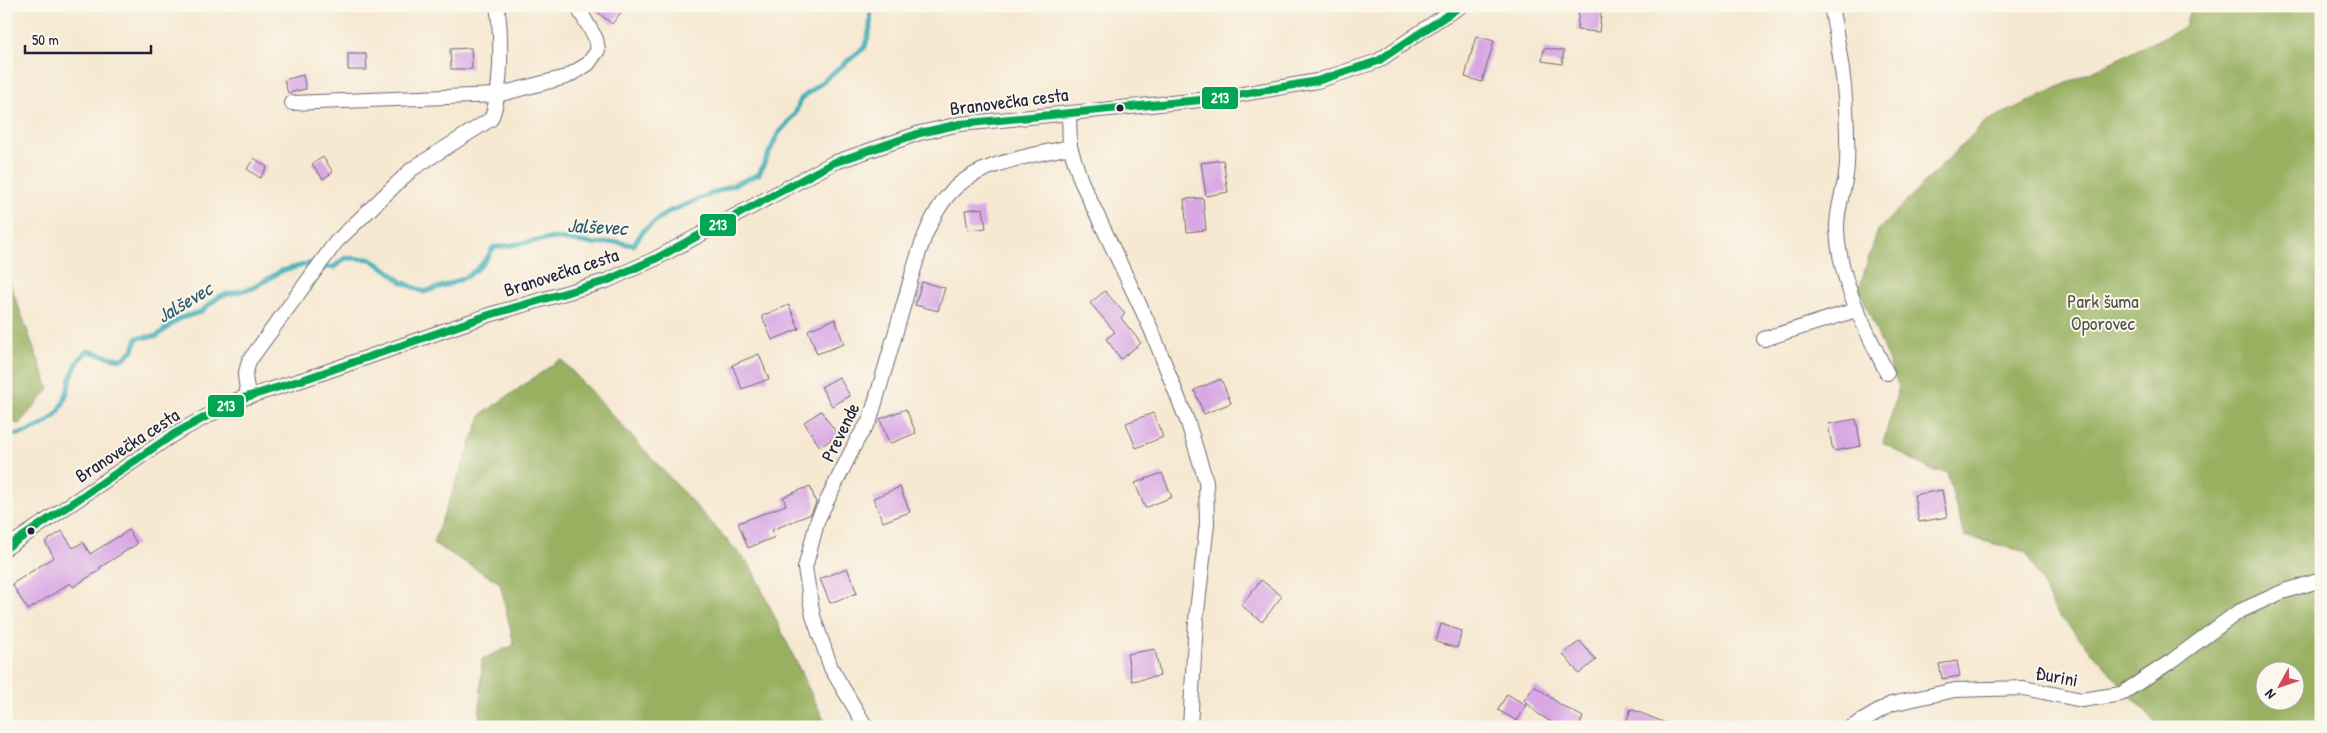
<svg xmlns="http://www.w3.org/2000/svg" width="2327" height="733" viewBox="0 0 2327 733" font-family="'Patrick Hand',sans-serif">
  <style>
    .forest { fill: #98b061; stroke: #5d694e; fill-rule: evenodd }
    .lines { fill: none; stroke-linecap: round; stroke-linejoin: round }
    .stream { stroke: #3dadb9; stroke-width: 5 }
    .building { fill: #d9a8e4 }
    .street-casing { stroke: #6c6770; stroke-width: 16 }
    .street { stroke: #fff; stroke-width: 14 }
    .bus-1-casing { stroke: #fbf7ec; stroke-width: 11 }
    .bus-1 { stroke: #00a651; stroke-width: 8 }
    .bus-dot { fill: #22223b; stroke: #fbf7ec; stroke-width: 2 }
    .labels { text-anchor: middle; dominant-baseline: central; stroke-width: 4; stroke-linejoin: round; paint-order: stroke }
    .street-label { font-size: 19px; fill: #22223b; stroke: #fbf7ec }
    .park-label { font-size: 19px; fill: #51554a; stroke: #fbf7ec }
    .water-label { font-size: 20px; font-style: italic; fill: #2d5a6d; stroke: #fbf7ec }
    .line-badge { stroke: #fbf7ec; stroke-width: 2 }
    .badge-label { font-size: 14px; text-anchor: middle; font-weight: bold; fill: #fff }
  </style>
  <rect width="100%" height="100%" fill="#fbf7ec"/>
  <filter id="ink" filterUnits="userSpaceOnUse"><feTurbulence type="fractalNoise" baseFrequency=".02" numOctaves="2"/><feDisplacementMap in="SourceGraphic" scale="10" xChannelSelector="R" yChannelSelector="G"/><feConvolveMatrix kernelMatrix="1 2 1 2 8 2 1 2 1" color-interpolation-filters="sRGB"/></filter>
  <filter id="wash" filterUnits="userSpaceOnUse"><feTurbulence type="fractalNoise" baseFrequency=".0096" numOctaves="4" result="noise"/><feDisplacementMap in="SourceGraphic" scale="20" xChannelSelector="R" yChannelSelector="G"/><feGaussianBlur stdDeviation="1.12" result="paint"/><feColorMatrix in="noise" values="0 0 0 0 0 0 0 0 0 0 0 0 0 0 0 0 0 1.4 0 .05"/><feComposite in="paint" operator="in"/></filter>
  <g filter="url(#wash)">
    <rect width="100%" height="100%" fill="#f6e8d1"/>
    <g class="forest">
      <path d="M2191,6H2321V727H2159L2056,612L2026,552L1964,536L1947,472L1933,471L1883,443L1899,387L1859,288L1878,230L1985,122L2185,27ZM2264,670H2294V700H2264Z"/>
      <path d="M8,278L49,389L19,424L6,421V279Z"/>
      <path d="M561,359L750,565L827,727H479L482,659L514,645L500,583L433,543L482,414Z"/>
    </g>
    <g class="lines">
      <g class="stream">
        <path d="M1278,6H1281"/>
        <path d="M322,267H334L345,258L370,259L389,271L402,282L424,292C455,282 477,279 493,248L554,238L594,244L616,242L633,245L644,230L668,212L759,174L778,134L795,114L801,99L865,47L870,28L871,6"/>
        <path d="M6,433C16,436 23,433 32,430C80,411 58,379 87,351C99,353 111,359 123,359L133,350L137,338L157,336L178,319L200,312L220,296L253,288L281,271L311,263"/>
      </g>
    </g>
    <g id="blocks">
      <g class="building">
        <path d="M590,6H626L612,24Z"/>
        <path d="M1579,6H1602L1599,32L1577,30Z"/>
        <path d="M1476,36L1494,41L1482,82L1465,77Z"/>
        <path d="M471,48L472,69H451L450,49Z"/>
        <path d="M1544,48L1564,51L1562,64L1542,61Z"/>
        <path d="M348,54H366L367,70H348Z"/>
        <path d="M303,75L306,89L288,93L284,80Z"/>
        <path d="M323,157L333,172L323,179L312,164Z"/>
        <path d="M254,158L267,167L260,178L247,169Z"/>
        <path d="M1223,160L1228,192L1206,196L1201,163Z"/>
        <path d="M1203,198L1206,230L1187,232L1184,199Z"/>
        <path d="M983,208L986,228L968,230L965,210Z"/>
        <path d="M922,282L945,288L938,311L915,305Z"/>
        <path d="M1105,291L1125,314L1121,318L1141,343L1121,359L1106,339L1115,332L1090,303Z"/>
        <path d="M789,305L799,329L772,340L762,316Z"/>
        <path d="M835,319L844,344L817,354L808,330Z"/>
        <path d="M759,354L769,379L742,389L732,365Z"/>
        <path d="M839,377L850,396L832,406L821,387Z"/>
        <path d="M1221,379L1231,403L1204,414L1194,390Z"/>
        <path d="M906,409L916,433L889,444L880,419Z"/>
        <path d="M821,411L838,435L820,447L804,422Z"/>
        <path d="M1153,413L1163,437L1136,448L1126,423Z"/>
        <path d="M1856,419L1861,446L1833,451L1828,424Z"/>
        <path d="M1162,473L1172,497L1145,508L1135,483Z"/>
        <path d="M810,486L816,503L811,514L772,530L775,537L748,548L738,523L786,505L783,497Z"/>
        <path d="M900,487L910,512L883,522L873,498Z"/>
        <path d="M1942,490L1947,517L1919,522L1914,495Z"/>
        <path d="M129,530L137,544L99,568L100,570L73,587L70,583L28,610L12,584L54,557L45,542L62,531L73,548L83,542L90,554Z"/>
        <path d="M847,568L857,593L830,603L820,579Z"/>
        <path d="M1261,580L1282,596L1262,622L1241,605Z"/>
        <path d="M1441,624L1462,631L1457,648L1436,642Z"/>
        <path d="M1580,641L1596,660L1579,674L1563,654Z"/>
        <path d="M1155,649L1160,676L1132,681L1127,654Z"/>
        <path d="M1957,661L1960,676L1942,679L1939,664Z"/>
        <path d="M1535,686L1561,705L1583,717L1579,727H1559L1537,713L1524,700Z"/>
        <path d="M1507,694L1526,705L1517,721L1498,710Z"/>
        <path d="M1631,709L1673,726V727H1624Z"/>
      </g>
    </g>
  </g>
  <g filter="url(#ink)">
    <use href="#blocks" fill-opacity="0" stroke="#6c6770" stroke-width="1"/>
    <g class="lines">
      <g class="street-casing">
        <g id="street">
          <path d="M1831,6C1842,62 1849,108 1847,165C1846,187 1836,208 1837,229C1839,281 1865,328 1887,373"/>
          <path d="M292,103L497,95L566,77L588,64L598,50L596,39L577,6"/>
          <path d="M1070,147L1081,181L1151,329L1188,423L1206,481L1207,524L1196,620L1190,727"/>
          <path d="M1764,339L1856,310"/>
          <path d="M248,396L245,376L249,361L336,242L412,169L491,119C502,93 502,35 497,6"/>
          <path d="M6,548L174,434L237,400L308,378L489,315L606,281L655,259L833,163L920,133L960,124L1220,98L1317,81L1378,61L1438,20L1461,6"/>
          <path d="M866,727L831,668L813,616L805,568L818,519L857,440L870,420C880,385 891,349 901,314C913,274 924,216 956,187C983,162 1035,155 1070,147L1069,113"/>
          <path d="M1852,727L1891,704L1955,690L2024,688L2082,700L2121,694L2173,660L2238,612L2282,592L2321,580"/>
        </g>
      </g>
      <use href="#street" class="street"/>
      <g class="bus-1-casing">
        <path id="bus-1" d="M6,548L174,434L237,400L308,378L489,315L606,281L655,259L833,163L920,133L960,124L1220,98L1317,81L1378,61L1461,6"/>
      </g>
      <use href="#bus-1" class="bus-1"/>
    </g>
  </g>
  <g class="bus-dot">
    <circle cx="1120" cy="108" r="4.5"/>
    <circle cx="31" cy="531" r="4.5"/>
  </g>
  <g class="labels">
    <g class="street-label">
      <text transform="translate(1009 101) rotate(-7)">Branovečka cesta</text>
      <text transform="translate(561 272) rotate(-18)">Branovečka cesta</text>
      <text transform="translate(840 432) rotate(-64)">Prevende</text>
      <text transform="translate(127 445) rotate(-33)">Branovečka cesta</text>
      <text transform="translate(2057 676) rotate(11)">Đurini</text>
    </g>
    <g class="park-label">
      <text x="2103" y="301">Park šuma<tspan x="2103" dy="22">Oporovec</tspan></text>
    </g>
    <g class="water-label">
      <text transform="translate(597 226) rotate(3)">Jalševec</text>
      <text transform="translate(184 302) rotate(-31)">Jalševec</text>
    </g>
  </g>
  <g class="line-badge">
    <rect x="1201" y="86" width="38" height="24" rx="5" fill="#00a651"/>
    <rect x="699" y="213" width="38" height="24" rx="5" fill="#00a651"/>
    <rect x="207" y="394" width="38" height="24" rx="5" fill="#00a651"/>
  </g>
  <g class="badge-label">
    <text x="1220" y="103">213</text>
    <text x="718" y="230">213</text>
    <text x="226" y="411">213</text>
  </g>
  <rect width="2327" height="733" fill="none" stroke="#fbf7ec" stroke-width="25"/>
  <g transform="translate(2280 686) rotate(230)"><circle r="24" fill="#fbf7ec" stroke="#a4a2a5"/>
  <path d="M0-4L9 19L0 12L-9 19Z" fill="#d1495b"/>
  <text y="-8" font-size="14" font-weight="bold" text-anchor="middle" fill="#22223b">N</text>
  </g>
  <path d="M25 45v8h126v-8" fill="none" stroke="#22223b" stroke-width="2.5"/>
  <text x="32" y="45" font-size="15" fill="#22223b" stroke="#fbf7ec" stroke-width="4" paint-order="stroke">50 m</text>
</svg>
